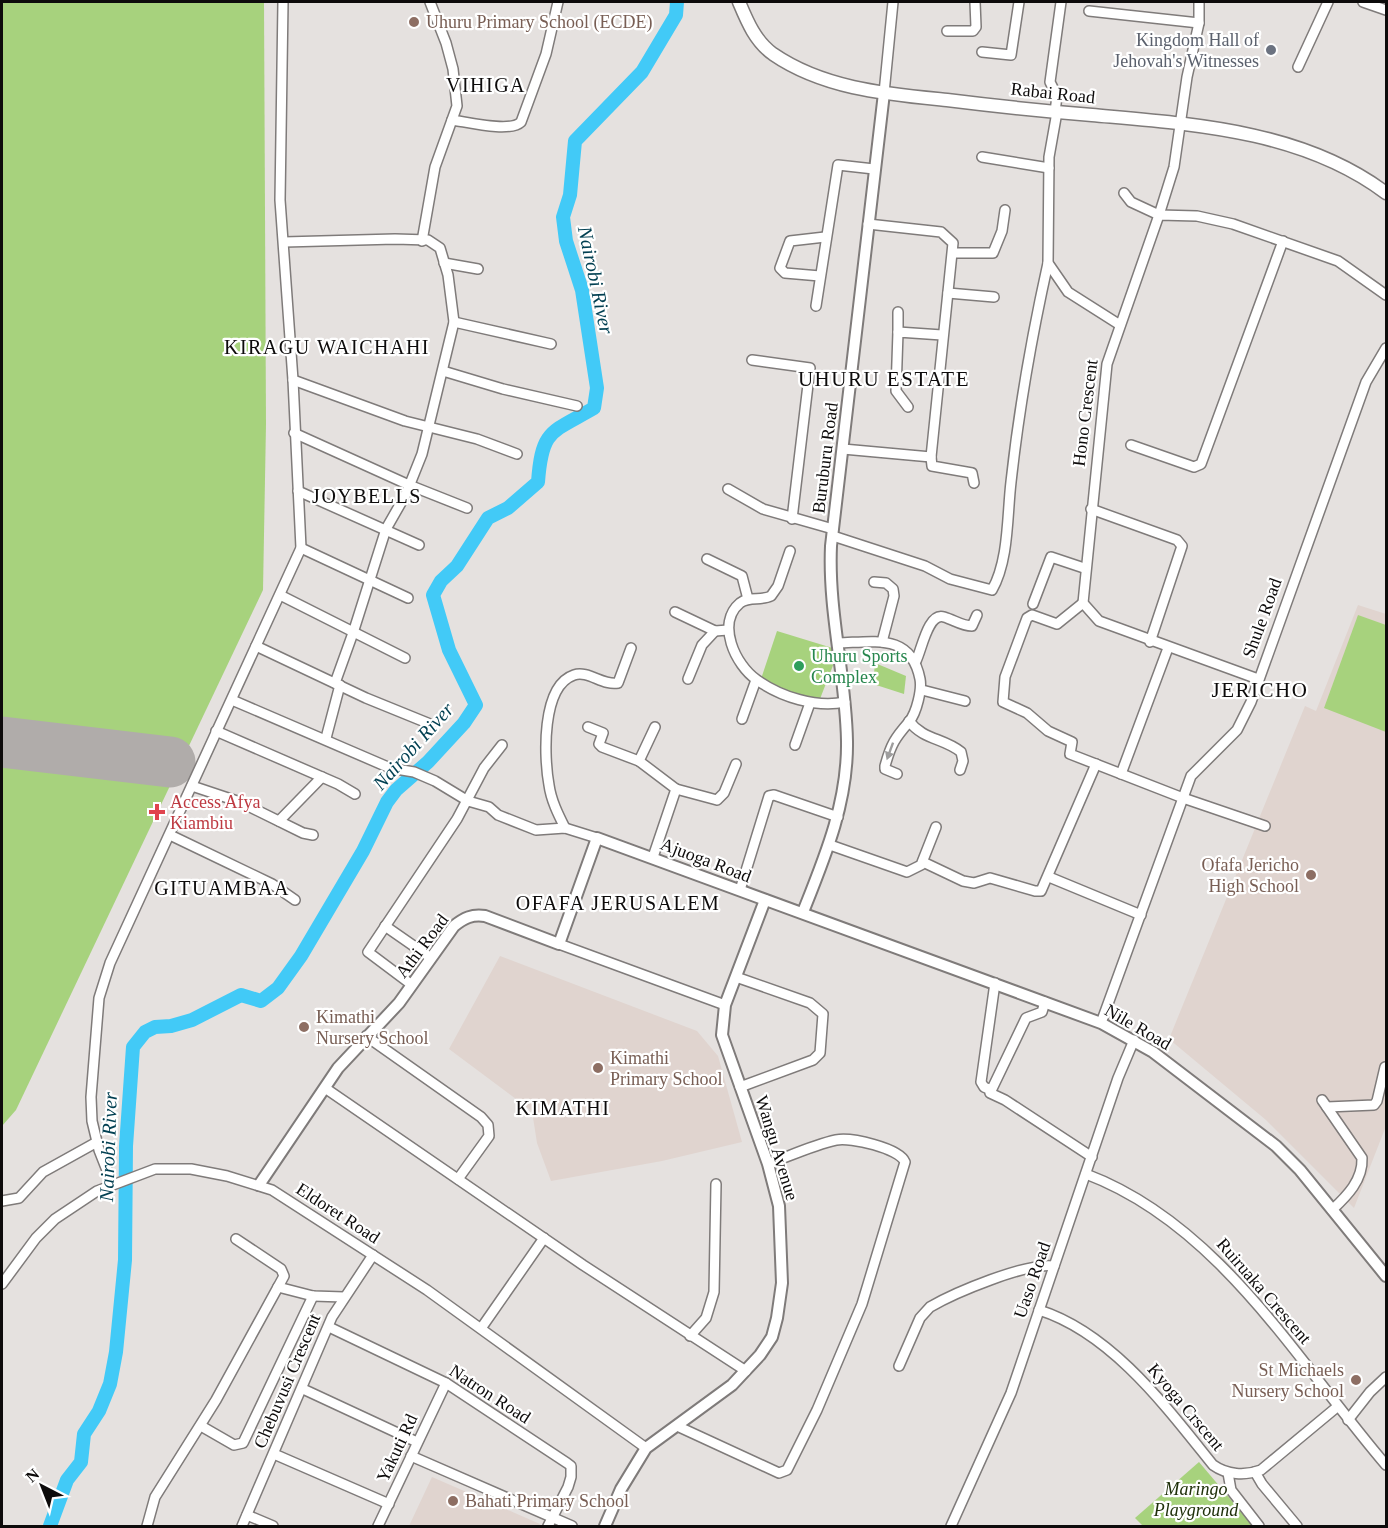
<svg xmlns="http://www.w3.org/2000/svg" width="1388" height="1528" viewBox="0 0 1388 1528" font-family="'Times New Roman',serif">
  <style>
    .built { fill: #e0d4cf }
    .green { fill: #a7d27d }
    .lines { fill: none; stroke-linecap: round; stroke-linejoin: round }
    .river { stroke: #42caf7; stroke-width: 14 }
    .runway { stroke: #b0acaa; stroke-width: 51 }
    .minor-casing { stroke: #7f7b7a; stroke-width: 12 }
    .tertiary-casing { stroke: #7f7b7a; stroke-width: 14 }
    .secondary-casing { stroke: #7f7b7a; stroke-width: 15 }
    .minor { stroke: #fff; stroke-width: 9 }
    .tertiary { stroke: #fff; stroke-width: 10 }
    .secondary { stroke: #fff; stroke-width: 12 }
    .oneway { fill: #9e9d9d }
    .education-dot { fill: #8d6e63; stroke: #fff; stroke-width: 2 }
    .worship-dot { fill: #6b7280; stroke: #fff; stroke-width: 2 }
    .leisure-dot { fill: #2e9e5b; stroke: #fff; stroke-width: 2 }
    .health-dot { fill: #e0444e; stroke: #fff; stroke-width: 2 }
    .labels { text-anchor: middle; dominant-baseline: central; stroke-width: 4.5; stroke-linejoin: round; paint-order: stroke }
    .education-label { font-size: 18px; fill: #785e54; stroke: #fff; text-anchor: start }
    .worship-label { font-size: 18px; fill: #5b616d; stroke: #fff; text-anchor: end }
    .street-label { font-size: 18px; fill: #0d0b0b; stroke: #fff }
    .leisure-label { font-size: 18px; fill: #27864d; stroke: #fff; text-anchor: start }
    .health-label { font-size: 18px; fill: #be3a42; stroke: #fff; text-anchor: start }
    .park-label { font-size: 18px; font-style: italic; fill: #20310b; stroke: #fff }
    .neighbourhood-label { font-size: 20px; letter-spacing: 1.5px; fill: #0d0b0b; stroke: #fff }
    .water-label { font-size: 20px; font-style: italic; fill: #013f51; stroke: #fff }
    .quarter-label { font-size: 21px; letter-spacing: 1.5px; fill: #0d0b0b; stroke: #fff }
  </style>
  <rect width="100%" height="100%" fill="#e5e1df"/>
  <g class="built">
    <path d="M1358,605L1386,614V1126L1354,1208L1266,1120L1169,1039L1305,706L1316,711Z"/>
    <path d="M500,956L697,1031L718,1056L742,1142L662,1161L551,1181L537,1143L532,1111L449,1049Z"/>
    <path d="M432,1477L540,1524L539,1526H409Z"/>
  </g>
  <g class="green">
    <path d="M2,2H264L266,424L263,590L16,1110L2,1126Z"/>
    <path d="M1358,615L1386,625V732L1324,708Z"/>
    <path d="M777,631L839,650L818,704L760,682Z"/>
    <path d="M875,663L906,676L904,694L873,684Z"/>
    <path d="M1199,1462L1253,1526H1143L1135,1518Z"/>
  </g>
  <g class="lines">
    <path class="river" d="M50,1526L67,1480L81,1462L84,1434L99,1411L110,1384L116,1352L125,1260L126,1146L133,1047L145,1032L155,1027L171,1026L192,1020L241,995L261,1001L278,988L301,956L363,851L387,802L396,790L428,762L464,723L476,705L449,650L433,595L441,581L457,566L488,518L508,508L538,482C542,429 551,433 594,408L597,388L582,290L566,241L563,217L570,195L575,141L642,72L676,15L677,2"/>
    <path class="runway" d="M2,742L170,762"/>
    <g class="minor-casing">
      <g id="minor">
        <path d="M1363,2L1386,10"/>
        <path d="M1089,11L1199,23"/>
        <path d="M947,31H973L976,27L975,2"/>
        <path d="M982,52L1011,55L1019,2"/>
        <path d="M1298,67L1328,2"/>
        <path d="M884,93L893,2"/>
        <path d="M1055,112L1057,96L1050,82L1061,2"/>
        <path d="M1057,112L1049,157L1048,263L1068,292L1120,325"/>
        <path d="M452,120C467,122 510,133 521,122L546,54L558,2"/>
        <path d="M982,157L1049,168"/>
        <path d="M1124,193L1131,202L1159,215L1174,167L1187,77L1199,23V2"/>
        <path d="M422,241L435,167L457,106L453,69L446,43L430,2"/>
        <path d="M284,242L395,239L428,240L440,248L448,275L454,322L422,454L406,494L386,529L353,633L335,683"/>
        <path d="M954,253H993L1002,231L1005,210"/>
        <path d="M444,263L478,269"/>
        <path d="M820,276L785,273L780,268L790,241L825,237"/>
        <path d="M948,293L994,297"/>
        <path d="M816,306L838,165L874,169"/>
        <path d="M454,322L551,344"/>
        <path d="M898,332V312"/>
        <path d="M752,360L810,368L792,519"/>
        <path d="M443,371L503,389L577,406"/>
        <path d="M293,380L405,421L477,439L517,454"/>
        <path d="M908,407L896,391L898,332L942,335"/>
        <path d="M294,433L409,485L467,508"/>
        <path d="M1131,445L1194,467L1201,464L1283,241"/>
        <path d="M843,449L931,457L953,243L941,232L868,224"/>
        <path d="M931,457L932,466L972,473L974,483"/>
        <path d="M728,489L763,509L833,529"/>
        <path d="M298,491L419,545"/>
        <path d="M1091,509L1177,540L1182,546L1150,642"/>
        <path d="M833,536L925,566L950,579L992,590C1009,560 1007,516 1011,482C1019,409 1032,335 1048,263"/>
        <path d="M301,548L408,598"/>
        <path d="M790,551L778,586L771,596C761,601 749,596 740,603C716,623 735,665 757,680C781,697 816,708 845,702"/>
        <path d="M707,559L742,576L748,599"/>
        <path d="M874,582L886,583L893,589L894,596L882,642"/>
        <path d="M280,595L405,658"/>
        <path d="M1083,603L1057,624L1032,615L1027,618L1005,677L1003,702L1027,713L1048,731L1072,742L1070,754L1183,798L1265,826"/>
        <path d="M1033,604L1051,557L1084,568"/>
        <path d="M675,612L715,631L728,630"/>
        <path d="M838,643C875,642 911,633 920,679C922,689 917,712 909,722C895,738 891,744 885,766V769L897,774"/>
        <path d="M256,646L366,698L430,724"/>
        <path d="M916,661C922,649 928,612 944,617C954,620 962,626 972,626L977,615"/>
        <path d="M688,679L702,645L715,631"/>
        <path d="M1258,679L1099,621L1083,603L1107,364L1159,215L1197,216L1233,224L1338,261L1386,295"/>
        <path d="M922,690L965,701"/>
        <path d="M232,700L390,768L414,772L435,781L468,801L489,807L498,815L536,830L565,828L597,838"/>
        <path d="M742,719L756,680"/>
        <path d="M909,721C923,740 944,738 961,752L963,761L960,770"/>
        <path d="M588,727L603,733L599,744L602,747L639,761"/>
        <path d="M216,731L338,784L355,794"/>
        <path d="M326,738L340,685"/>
        <path d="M795,745L810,703"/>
        <path d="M1121,774L1168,648"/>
        <path d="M192,786L240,802L303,833L313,835"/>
        <path d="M676,789L717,800L724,793L736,764"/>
        <path d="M279,821L322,777"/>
        <path d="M565,828C558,814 551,800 549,785C544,758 541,686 574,675C588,670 603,686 618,683L631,648"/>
        <path d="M170,835L272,884L295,900"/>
        <path d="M830,845L907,872L921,865L936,827"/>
        <path d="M653,857L676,789L639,761L655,727"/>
        <path d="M923,862L963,881L974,883L990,878L1035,891H1041L1096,764"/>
        <path d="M1049,877L1141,915"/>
        <path d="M740,890L769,796L774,795L838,817"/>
        <path d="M385,926L431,958"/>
        <path d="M559,944L725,1005"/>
        <path d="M736,977L810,1003L823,1014L820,1053L813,1060L740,1087"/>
        <path d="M412,985L368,952L457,819L484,768L502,745"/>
        <path d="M1045,1002L1042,1012L1026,1018L990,1093L1005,1100L1092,1157"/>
        <path d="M1101,1023L1191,776L1237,730L1251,702L1366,382L1386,348"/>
        <path d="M366,1036L481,1117L488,1125L489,1136L458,1179"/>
        <path d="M325,1088L583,1265L746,1371"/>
        <path d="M991,1090L984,1087L981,1082L995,983"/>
        <path d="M1322,1100L1362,1158C1363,1180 1347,1196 1332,1210"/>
        <path d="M1327,1107L1374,1105L1377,1101L1385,1067"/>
        <path d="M1086,1174C1219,1224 1297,1361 1386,1465"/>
        <path d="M112,1183L99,1150L92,1121L91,1097L99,998L110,963L301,548L293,380L280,200L283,2"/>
        <path d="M2,1201L19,1198L43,1172L97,1142"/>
        <path d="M236,1239L281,1269L284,1276L278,1287"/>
        <path d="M2,1284L36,1238L55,1219L97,1191L155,1169H191L227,1176L272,1190L427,1290L646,1448"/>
        <path d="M1039,1310C1112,1333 1167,1408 1213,1465C1227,1475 1245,1476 1261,1470L1337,1407"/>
        <path d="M329,1327L446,1383L567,1463L571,1466V1477L568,1487L548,1526"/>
        <path d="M482,1327L544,1238"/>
        <path d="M690,1336L706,1318L714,1292L716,1184"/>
        <path d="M899,1366L920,1318L930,1307C954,1293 1027,1262 1054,1266"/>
        <path d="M303,1389L417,1442"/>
        <path d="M1348,1420L1370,1392L1386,1377"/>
        <path d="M201,1426L234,1445L243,1443L313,1296"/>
        <path d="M677,1426L779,1473L787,1470L817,1410L862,1304L905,1162C899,1148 851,1137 836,1140C813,1145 790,1156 768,1164"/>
        <path d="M274,1454L389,1504"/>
        <path d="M411,1456L572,1526"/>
        <path d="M1255,1472L1262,1484L1297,1526"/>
        <path d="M1228,1473L1231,1490L1259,1526"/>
        <path d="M247,1515L273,1526"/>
        <path d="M147,1526L155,1497L216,1400L278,1287L313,1296L344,1297"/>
        <path d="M242,1526L332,1317L373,1255"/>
        <path d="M378,1526L446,1383"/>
        <path d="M951,1526L1011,1393L1118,1078L1134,1040"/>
      </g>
    </g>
    <g class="tertiary-casing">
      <g id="tertiary">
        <path d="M803,912C825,857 848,802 847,741C846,676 828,612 831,546L884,93"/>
        <path d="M259,1185L338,1068L399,1003L454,926C464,918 472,914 485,916L559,944L597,838L1101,1023L1153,1052L1276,1146L1300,1170L1386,1276"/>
        <path d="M605,1526L621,1489L646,1448L732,1385L760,1355L772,1337L777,1318L782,1283L779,1206L768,1164L722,1035L725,1005L765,900"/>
      </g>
    </g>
    <g class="secondary-casing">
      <path id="secondary" d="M739,2C747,21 755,41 773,54C824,89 887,94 947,100C995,106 1043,111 1092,115C1192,124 1302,130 1386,193"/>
    </g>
    <use href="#minor" class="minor"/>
    <use href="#tertiary" class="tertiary"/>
    <use href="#secondary" class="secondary"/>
  </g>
  <defs><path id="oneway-solid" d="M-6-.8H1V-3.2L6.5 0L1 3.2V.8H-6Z" transform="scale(1.5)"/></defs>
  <use class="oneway" href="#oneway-solid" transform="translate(890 751) rotate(110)"/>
  <g class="education-dot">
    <circle cx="414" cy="22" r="6"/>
    <circle cx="1311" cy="875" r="6"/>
    <circle cx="304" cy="1027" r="6"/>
    <circle cx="598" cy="1068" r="6"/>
    <circle cx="1356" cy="1380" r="6"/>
    <circle cx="453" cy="1501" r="6"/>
  </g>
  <circle class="worship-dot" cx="1271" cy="50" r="6"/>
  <circle class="leisure-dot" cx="799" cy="666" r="6"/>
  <path class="health-dot" d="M154 803h6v6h6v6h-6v6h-6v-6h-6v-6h6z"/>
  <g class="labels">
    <g class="education-label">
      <text x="426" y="22">Uhuru Primary School (ECDE)</text>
      <text x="1299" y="865" text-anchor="end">Ofafa Jericho<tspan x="1299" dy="21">High School</tspan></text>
      <text x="316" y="1017">Kimathi<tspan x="316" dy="21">Nursery School</tspan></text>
      <text x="610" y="1058">Kimathi<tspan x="610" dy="21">Primary School</tspan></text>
      <text x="1344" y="1370" text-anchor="end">St Michaels<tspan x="1344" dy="21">Nursery School</tspan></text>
      <text x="465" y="1501">Bahati Primary School</text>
    </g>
    <g class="worship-label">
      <text x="1259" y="40">Kingdom Hall of<tspan x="1259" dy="21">Jehovah's Witnesses</tspan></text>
    </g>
    <g class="street-label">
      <text transform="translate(1053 93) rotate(6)">Rabai Road</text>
      <text transform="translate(1085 413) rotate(-83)">Hono Crescent</text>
      <text transform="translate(825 458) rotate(-83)">Buruburu Road</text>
      <text transform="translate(1262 618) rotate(-70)">Shule Road</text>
      <text transform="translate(706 860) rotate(21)">Ajuoga Road</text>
      <text transform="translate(422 946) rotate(-53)">Athi Road</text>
      <text transform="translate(1138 1027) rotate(30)">Nile Road</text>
      <text transform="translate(777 1148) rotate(73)">Wangu Avenue</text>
      <text transform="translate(338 1213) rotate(33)">Eldoret Road</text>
      <text transform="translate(1032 1280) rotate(-71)">Uaso Road</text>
      <text transform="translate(1264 1291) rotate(49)">Ruiruaka Crescent</text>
      <text transform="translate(287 1381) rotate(-67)">Chebuvusi Crescent</text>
      <text transform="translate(490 1394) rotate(33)">Natron Road</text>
      <text transform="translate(1186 1407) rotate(50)">Kyoga Crscent</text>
      <text transform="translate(397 1448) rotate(-65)">Yakuti Rd</text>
    </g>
    <g class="leisure-label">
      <text x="811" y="656">Uhuru Sports<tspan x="811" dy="21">Complex</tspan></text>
    </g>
    <g class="health-label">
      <text x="170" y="802">Access Afya<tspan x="170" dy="21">Kiambiu</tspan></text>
    </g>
    <g class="park-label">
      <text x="1196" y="1489">Maringo<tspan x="1196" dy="21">Playground</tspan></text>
    </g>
    <g class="neighbourhood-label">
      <text x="486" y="85">VIHIGA</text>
      <text x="327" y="347">KIRAGU WAICHAHI</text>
      <text x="367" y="496">JOYBELLS</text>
      <text x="222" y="888">GITUAMBAA</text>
      <text x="618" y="903">OFAFA JERUSALEM</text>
      <text x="563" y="1108">KIMATHI</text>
    </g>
    <g class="water-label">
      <text transform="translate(596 280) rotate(78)">Nairobi River</text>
      <text transform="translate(413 746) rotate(-48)">Nairobi River</text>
      <text transform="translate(108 1147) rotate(-88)">Nairobi River</text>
    </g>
    <g class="quarter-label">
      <text x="884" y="379">UHURU ESTATE</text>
      <text x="1260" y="690">JERICHO</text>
    </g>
  </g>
  <rect width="1388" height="1528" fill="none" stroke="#0d0b0b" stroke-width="6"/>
  <g transform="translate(42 1486) rotate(318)" stroke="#ffffff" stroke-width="4.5" paint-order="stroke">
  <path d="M0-4.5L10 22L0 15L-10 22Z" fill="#0d0b0b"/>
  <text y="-9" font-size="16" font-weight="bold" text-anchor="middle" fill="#0d0b0b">N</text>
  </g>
</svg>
